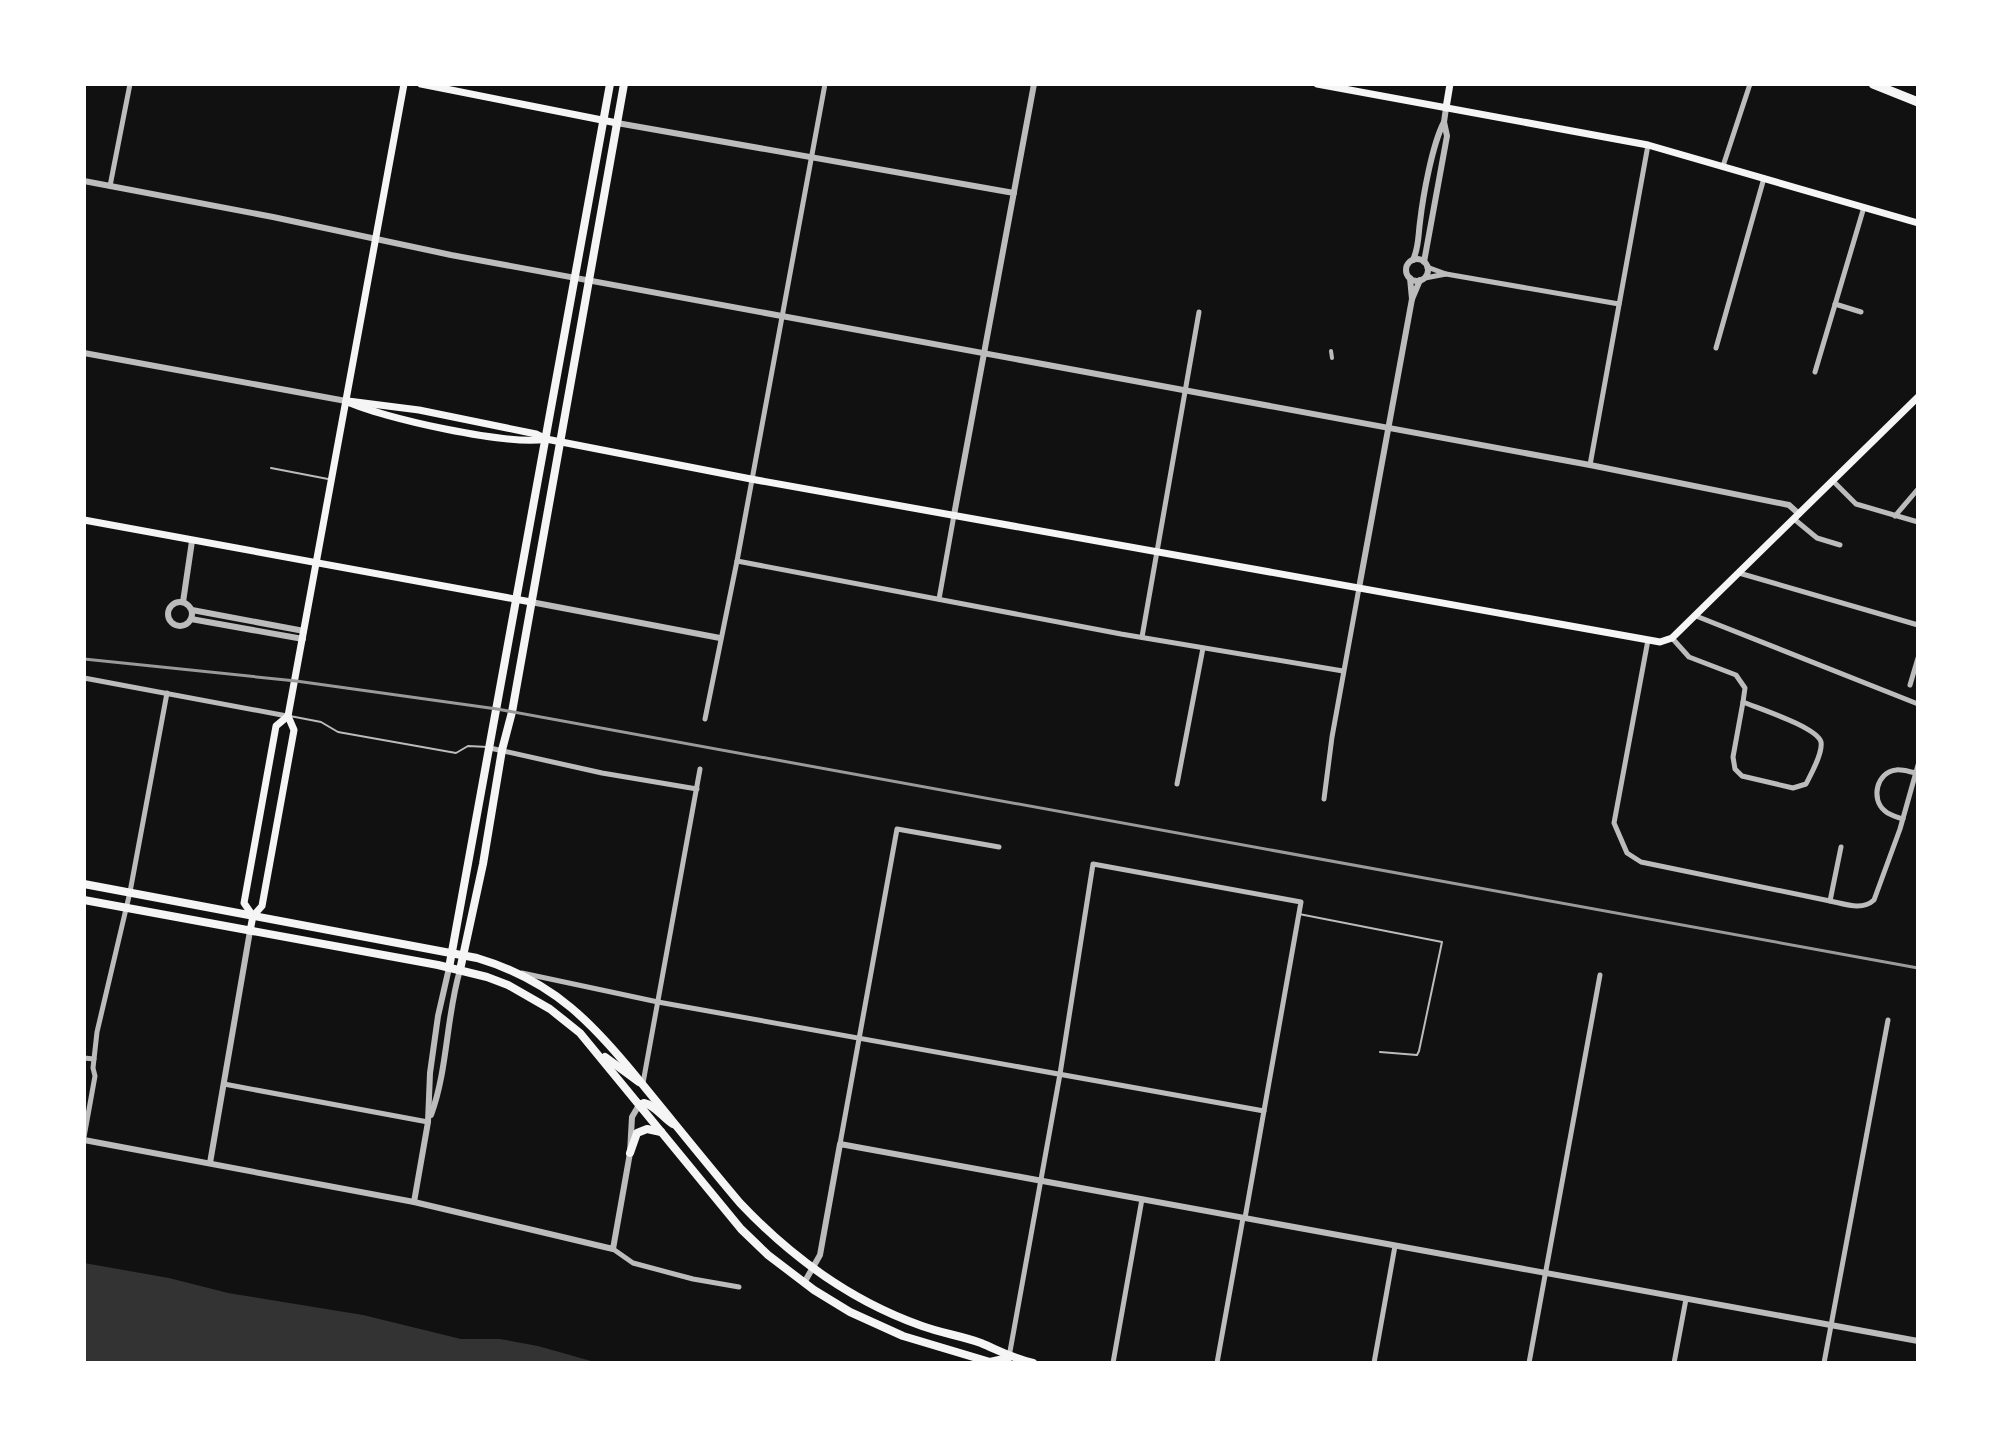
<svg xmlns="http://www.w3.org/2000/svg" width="2002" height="1447" viewBox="0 0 2002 1447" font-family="Roboto,sans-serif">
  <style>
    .water { fill: #333 }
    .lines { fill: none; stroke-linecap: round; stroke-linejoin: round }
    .service { stroke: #bcbcbc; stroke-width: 2 }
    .pedestrian { stroke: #bcbcbc; stroke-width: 4 }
    .minor { stroke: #bcbcbc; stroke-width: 5 }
    .tertiary { stroke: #bcbcbc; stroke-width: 6 }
    .secondary { stroke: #f5f5f5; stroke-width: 7 }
    .primary { stroke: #f5f5f5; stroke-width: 8 }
    .motorway { stroke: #f5f5f5; stroke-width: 9 }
    .rail { stroke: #9a9a9a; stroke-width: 3 }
  </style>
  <rect width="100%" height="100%" fill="#111"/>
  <path class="water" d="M84,1263L169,1278L228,1293L363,1315L461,1339H500L538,1346L598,1363H84Z"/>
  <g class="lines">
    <g class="service">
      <path d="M271,468L328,479"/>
      <path d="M290,716L321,722L338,732L456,753L468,746L488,747"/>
      <path d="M1299,914L1442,942L1419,1051L1417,1055L1380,1052"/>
    </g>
    <path class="pedestrian" d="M1331,351L1332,358"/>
    <g class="minor">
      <path d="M1723,166L1750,84"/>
      <path d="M110,186L130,84"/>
      <path d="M1446,274L1619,304"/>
      <path d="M1425,278L1446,274L1427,267"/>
      <path d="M1835,304L1861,312"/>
      <path d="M1716,348L1764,178"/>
      <path d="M1815,372L1864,207"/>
      <path d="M1590,465L1648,145"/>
      <path d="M1833,481L1856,504L1918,522"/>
      <path d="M1895,516L1918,489"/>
      <path d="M1794,519L1817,538L1840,545"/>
      <path d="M737,561L1121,634L1343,671"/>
      <path d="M1739,573L1918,625"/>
      <path d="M939,599L954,515"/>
      <path d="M1696,616L1918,704"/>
      <path d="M1142,637L1199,312"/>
      <path d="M1672,638L1689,657L1736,675L1745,688L1743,702"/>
      <path d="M1648,640L1614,823L1627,853L1641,862L1830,901C1845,904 1862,911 1874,900L1900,829L1918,765"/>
      <path d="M84,678L287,716"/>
      <path d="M1910,685L1918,658"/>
      <path d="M1743,702C1757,708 1817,727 1821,742C1823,753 1811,774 1806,784L1793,788L1742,776L1735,769L1733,757Z"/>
      <path d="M705,719L737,561L825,84"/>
      <path d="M490,748L602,773L697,789"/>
      <path d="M1177,784L1203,648"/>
      <path d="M1324,799L1332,737L1359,588"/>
      <path d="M1903,819C1897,817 1889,815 1885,811C1870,799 1877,772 1896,770C1902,769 1910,772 1916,773"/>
      <path d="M1830,901L1841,847"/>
      <path d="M522,973L658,1002L1264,1111"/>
      <path d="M84,1058L94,1059"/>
      <path d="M643,1083L700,769"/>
      <path d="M224,1084L428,1122"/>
      <path d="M84,1137L95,1076L93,1068L97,1032L130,892L167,693"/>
      <path d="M840,1144L897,829L999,847"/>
      <path d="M613,1249L633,1263L693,1279L739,1287"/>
      <path d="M1009,1357L1060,1074L1093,864L1301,902L1245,1218"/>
      <path d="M1113,1363L1142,1199"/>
      <path d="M1217,1363L1243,1218"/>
      <path d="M1374,1363L1395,1246"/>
      <path d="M1529,1363L1600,975"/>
      <path d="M1674,1363L1686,1299"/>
      <path d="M1824,1363L1888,1020"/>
    </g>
    <g class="tertiary">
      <path d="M617,123L1014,193"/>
      <path d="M84,181L273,217L451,255L1590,465L1789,505L1799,514"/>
      <circle cx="1417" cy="270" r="11"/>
      <path d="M1413,260C1419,247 1418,236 1420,222C1423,196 1432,145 1444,122"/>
      <path d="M1424,262L1447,136L1444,122L1446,108"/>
      <path d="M1410,278L1412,299L1420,280"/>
      <path d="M84,353L346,401"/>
      <path d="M954,515L1034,84"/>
      <path d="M1359,588L1412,299"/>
      <circle cx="180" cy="614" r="12"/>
      <path d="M183,602L192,541"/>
      <path d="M531,602L720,638"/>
      <path d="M192,610L304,631"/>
      <path d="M191,619L303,639"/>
      <path d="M431,1115C448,1069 446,1017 460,970"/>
      <path d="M84,1140L414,1202L613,1249L630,1153L632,1117L639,1105"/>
      <path d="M210,1163L250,931"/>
      <path d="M414,1202L428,1122L430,1073L438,1016L449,968"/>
      <path d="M804,1283L820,1255L840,1144L1918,1341"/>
    </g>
    <g class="secondary">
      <path d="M421,84L617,123"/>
      <path d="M1317,84L1648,145L1918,223"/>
      <path d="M1446,108L1450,84"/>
      <path d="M346,401C381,418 509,446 546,439L751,479L1660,642L1672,638L1918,397"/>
      <path d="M348,401L419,410L536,434L546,439"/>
      <path d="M84,520L531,602"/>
      <path d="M253,916L244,903L276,726L288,716"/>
      <path d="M250,931L253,916L262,906L294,730L288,716L404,84"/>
    </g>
    <g class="primary">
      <path d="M84,884L477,958C554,981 594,1024 643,1085C675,1124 707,1164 740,1203C791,1257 851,1301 922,1326C941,1333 962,1336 981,1343C1000,1351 1012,1358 1033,1363"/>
      <path d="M84,900L438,965L487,977L508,985L550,1009L580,1033L741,1229L768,1255L814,1290L850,1312L903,1336L990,1362L1008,1358"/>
      <path d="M449,968L610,84"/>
      <path d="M460,970L483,864L502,750L512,712L624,84"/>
      <path d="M605,1057L639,1082"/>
      <path d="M639,1105L644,1103C655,1105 663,1118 673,1124"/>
      <path d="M630,1153L637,1133L647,1129L661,1132"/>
    </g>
    <path class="motorway" d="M1873,84L1918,102"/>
    <path class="rail" d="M84,659L296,681L497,709L1918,968"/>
  </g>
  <rect width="2002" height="1447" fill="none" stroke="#ffffff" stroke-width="172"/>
</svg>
